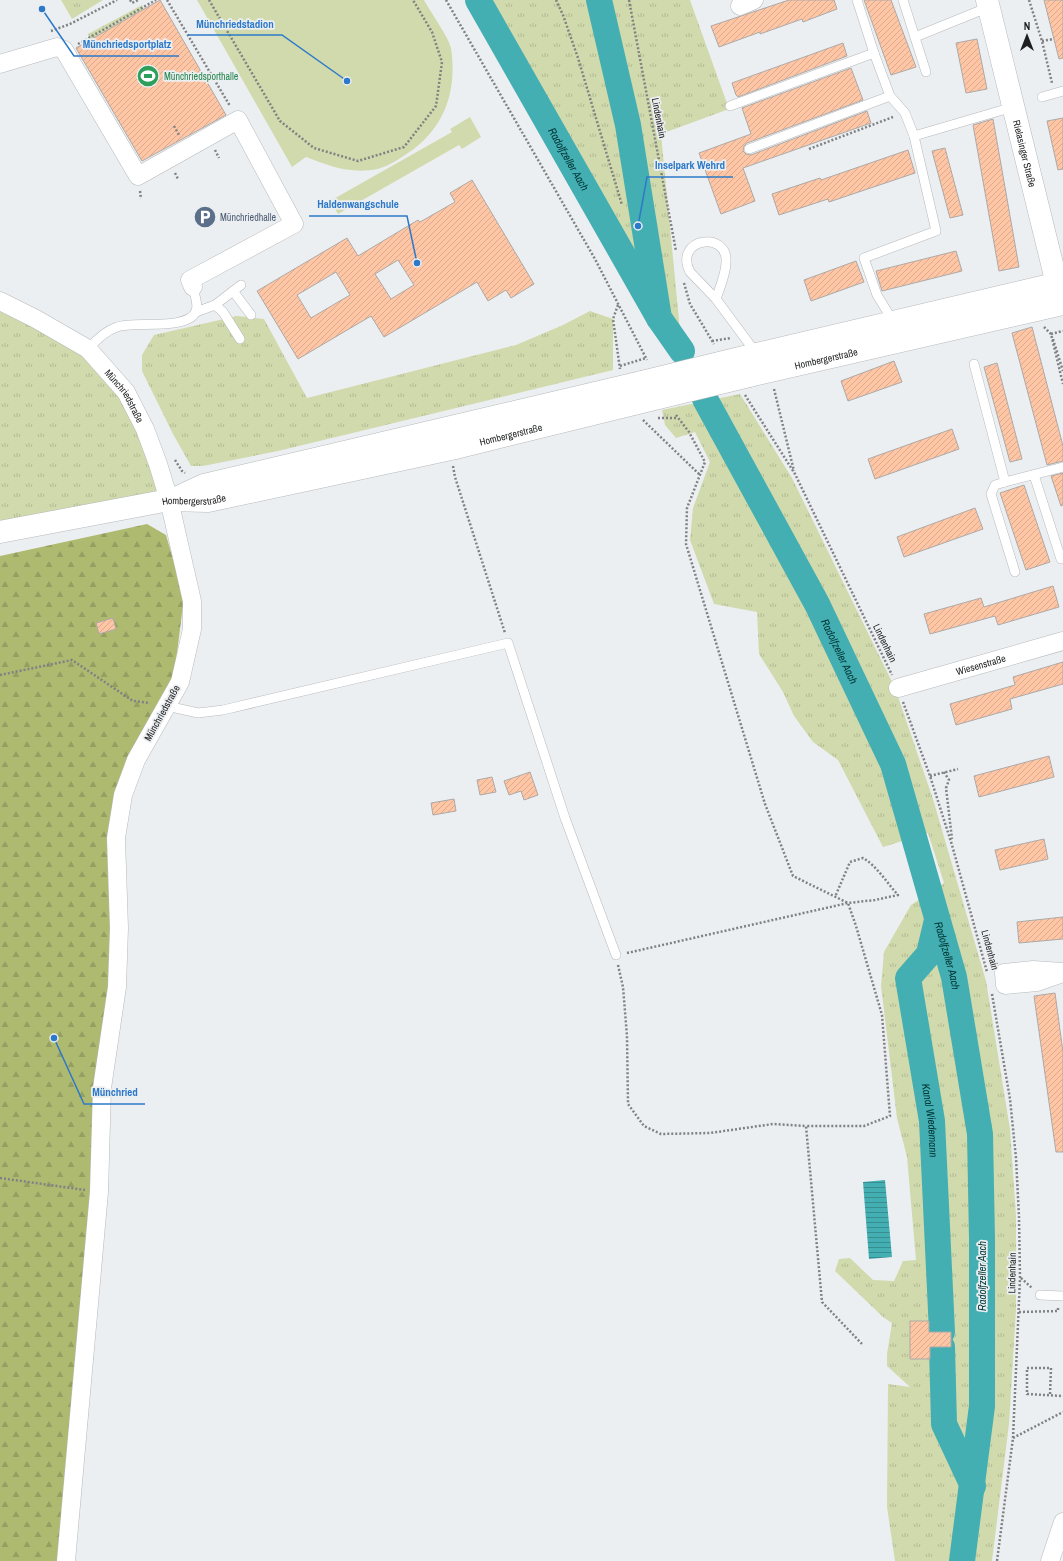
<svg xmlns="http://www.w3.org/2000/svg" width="1063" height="1561" viewBox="0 0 1063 1561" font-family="'Archivo Narrow',sans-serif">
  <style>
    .grass { fill: url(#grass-tufts) }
    .forest { fill: url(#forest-firs) }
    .garden { fill: #d1daac }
    .water { fill: url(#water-rules) }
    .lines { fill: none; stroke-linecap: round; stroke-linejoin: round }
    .river { stroke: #43afb2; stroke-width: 26 }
    .building { fill: url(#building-hatch); stroke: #ada9a7; fill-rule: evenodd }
    .service-casing { stroke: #b6b9bb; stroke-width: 10 }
    .minor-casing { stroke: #b6b9bb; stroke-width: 19 }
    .secondary-casing { stroke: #b6b9bb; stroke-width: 23 }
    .path { stroke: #7f8183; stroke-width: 2.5; stroke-dasharray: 2 2; stroke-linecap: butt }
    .service { stroke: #fff; stroke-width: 9 }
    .minor { stroke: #fff; stroke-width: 18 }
    .secondary { stroke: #fff; stroke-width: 22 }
    .secondary-bridge-casing { stroke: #b6b9bb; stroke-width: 23; stroke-linecap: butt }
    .secondary-bridge { stroke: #fff; stroke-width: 22 }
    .labels { text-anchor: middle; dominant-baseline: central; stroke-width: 3.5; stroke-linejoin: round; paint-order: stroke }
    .leisure-label { font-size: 10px; fill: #27864d; stroke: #eceff2; text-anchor: start }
    .street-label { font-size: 10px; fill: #1e1f20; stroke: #eceff2 }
    .service-label { font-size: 10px; fill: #4e5e75; stroke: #eceff2; text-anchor: start }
    .water-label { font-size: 11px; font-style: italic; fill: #003435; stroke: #eceff2 }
    .leader { fill: none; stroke: #2c79c9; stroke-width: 1.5 }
    .callout-dot { fill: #2c79c9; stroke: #eceff2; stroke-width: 1.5 }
    .callout-label { font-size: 11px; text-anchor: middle; font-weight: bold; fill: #2c79c9; stroke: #eceff2; stroke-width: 3.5; stroke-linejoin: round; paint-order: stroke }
  </style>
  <defs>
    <pattern id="grass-tufts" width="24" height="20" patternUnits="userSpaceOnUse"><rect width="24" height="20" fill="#d1daac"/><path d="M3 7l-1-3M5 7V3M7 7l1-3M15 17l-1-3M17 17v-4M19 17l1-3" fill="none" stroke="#b3bb94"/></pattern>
    <pattern id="forest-firs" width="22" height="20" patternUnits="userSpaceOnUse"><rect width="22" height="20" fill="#afba71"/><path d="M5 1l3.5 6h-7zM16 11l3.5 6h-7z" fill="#969f62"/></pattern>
    <pattern id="water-rules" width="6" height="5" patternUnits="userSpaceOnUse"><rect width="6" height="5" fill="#43afb2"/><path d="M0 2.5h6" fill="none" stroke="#378e90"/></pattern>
    <pattern id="building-hatch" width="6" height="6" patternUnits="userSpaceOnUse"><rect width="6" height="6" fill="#fec6a5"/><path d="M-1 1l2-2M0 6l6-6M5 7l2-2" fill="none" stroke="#d9aa8e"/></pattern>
  </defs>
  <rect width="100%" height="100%" fill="#eceff2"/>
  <g class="grass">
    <path d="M61,0H103L72,19Z"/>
    <path d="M478,0H690L729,109L661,134L682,351L659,318Z"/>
    <path d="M142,5L144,9L91,40L88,34Z"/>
    <path d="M0,301L88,349L126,392L169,500L0,532Z"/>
    <path d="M590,311L613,319V370L278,451L203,466H191L173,434L142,371V355L154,335L237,316L264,319L307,398L516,345L563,325Z"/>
    <path d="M740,394L792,478L895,688L933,799L986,981L1010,1129L1016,1216V1310L1009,1424L992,1561H895L887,1507L888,1384L910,1387L887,1366V1354L892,1323L883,1317L835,1271L839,1259L850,1258L873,1280L894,1281L903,1261L916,1260L907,1157L897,1118L881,986L884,952L911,905L944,883L928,833L883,847L838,760L813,742L794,716L783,692L759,654L757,612L714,604L690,540L693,508L710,462L695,432L676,438L665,425L662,410Z"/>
  </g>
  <path class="forest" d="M147,524L166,535L184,597L174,677L120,794L116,929L63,1561H0V556Z"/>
  <g class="garden">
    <path d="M197,0H424C430,11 449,38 451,48C458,95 442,133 402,157C393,163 382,169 371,170C347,173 327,165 306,157L292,167Z"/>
    <path d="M470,117L481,137L462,149L459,145L338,214L330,201L452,132L450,129Z"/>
  </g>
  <path class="water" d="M885,1180L892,1257L869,1259L863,1182Z"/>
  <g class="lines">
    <g class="river">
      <path id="s1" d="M478,0L659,318"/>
      <path d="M599,0L628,125L659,318L682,351"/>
      <path id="s2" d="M705,399L817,604L893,764L954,977L980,1134L982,1239V1406L962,1561"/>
      <path id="s3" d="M937,920L929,954L908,978L932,1121L942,1332"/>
      <path d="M942,1347L944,1424L973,1486"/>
    </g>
  </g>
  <g class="building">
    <path d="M160,0L226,115L142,161L76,48Z"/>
    <path d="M789,0H834L837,9L803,22L802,19L760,34V32L719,47L711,26Z"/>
    <path d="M864,0H891L916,67L891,75Z"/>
    <path d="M1044,0H1063V58L1059,59Z"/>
    <path d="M977,39L987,89L966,93L956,43Z"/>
    <path d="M843,43L847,56L738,97L736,95L732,83Z"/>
    <path d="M851,68L863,100L747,143L744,146L743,151L746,154L751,155L867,111L871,123L743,168L755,201L721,214L699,153L751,134L742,108Z"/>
    <path d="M1063,118V169L1058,170L1047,121Z"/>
    <path d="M993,119L1019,267L999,271L973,125Z"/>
    <path d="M945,148L963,215L950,218L932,151Z"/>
    <path d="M908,150L915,173L829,202L828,199L779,215L772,194L820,178L821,180Z"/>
    <path d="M472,180L534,284L511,298L506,290L488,301L477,282L384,337L371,316L298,359L257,291L347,238L358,256L418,220L420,222L455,202L450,193ZM398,260L414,285L391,299L375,274ZM336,272L350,295L311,318L297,295Z"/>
    <path d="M956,251L962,271L882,291L876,271Z"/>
    <path d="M856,261L864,282L811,301L804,280Z"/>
    <path d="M1032,327L1063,446V461L1047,465L1012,333Z"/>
    <path d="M894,361L902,382L848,401L841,381Z"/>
    <path d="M997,363L1022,459L1010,462L984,367Z"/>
    <path d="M952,429L959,449L875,479L868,459Z"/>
    <path d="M1063,473V505L1061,506L1051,476Z"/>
    <path d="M1024,485L1050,562L1026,570L1000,493Z"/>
    <path d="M975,508L983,529L904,557L897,537Z"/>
    <path d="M1053,586L1059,607L998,625L995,616L930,634L924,614L981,598L984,607Z"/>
    <path d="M113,618L116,629L99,634L96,623Z"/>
    <path d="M1063,662V684L1010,699L1012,709L956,725L950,704L1015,685L1013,677Z"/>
    <path d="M1049,756L1054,777L979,797L974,776Z"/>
    <path d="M530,772L538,795L524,800L521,791L509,795L504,781Z"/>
    <path d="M492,777L496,792L480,795L477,780Z"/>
    <path d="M454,799L456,811L433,815L431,803Z"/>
    <path d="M1044,839L1048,859L1000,870L995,850Z"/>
    <path d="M1063,917V939L1019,943L1017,922Z"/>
    <path d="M1055,993L1063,1052V1152H1056L1034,996Z"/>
    <path d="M910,1321H929V1332H951V1347H930V1359H910Z"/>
  </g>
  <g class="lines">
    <g class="service-casing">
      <g id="service">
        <path d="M857,0L874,53L890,96L905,113L914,136L936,231L864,258L877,295L893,321"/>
        <path d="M903,0L926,72"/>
        <path d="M915,37L989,7"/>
        <path d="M1042,97L1063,91"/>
        <path d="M730,106L874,53"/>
        <path d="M914,136L1013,107"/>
        <path d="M749,149L890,96"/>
        <path d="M233,291L251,315"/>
        <path d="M716,299C720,287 726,274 726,262C728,230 673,238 690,272L716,299L756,353"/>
        <path d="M215,305L223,312L240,339"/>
        <path d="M196,312L215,305L241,285"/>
        <path d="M88,349C96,340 105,331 117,327C133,321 189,331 196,311C199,304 194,294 193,287"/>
        <path d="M974,364L1005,482L1063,467"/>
        <path d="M1034,475L1061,559"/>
        <path d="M1005,482L995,485L991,494L1015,572"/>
        <path d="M167,706L198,713L223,710L508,643L565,818L616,955"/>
        <path d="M1040,1295L1063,1296"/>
      </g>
    </g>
    <g class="minor-casing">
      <g id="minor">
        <path d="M740,6L754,0"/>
        <path d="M0,64L57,47L64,50L138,176L238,120L294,224L190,280L193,287"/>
        <path id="s4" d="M0,301L36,319L88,349L126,392L145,429L158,464L169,500L192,601V629L180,682L136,760L123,795L116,838L119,928L117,987L102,1088L99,1192L66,1561"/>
        <path id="s5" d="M898,688L1063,641"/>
        <path d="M1063,972L1033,970L1004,973L1005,985L1037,982L1063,973"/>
        <path d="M1050,1561L1063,1522"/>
      </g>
    </g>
    <g class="secondary-casing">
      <g id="secondary">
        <path id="s6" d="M987,0L1060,296"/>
        <path d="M744,357L1063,282"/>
        <path id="s7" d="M749,376L1063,304"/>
        <path d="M176,498L204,485L642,382"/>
        <path id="s8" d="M0,532L169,500L208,501L451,449L650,400"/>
      </g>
    </g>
    <g class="path">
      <path d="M130,0L132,3L138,0"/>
      <path d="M167,0L230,106"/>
      <path d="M209,0L280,121L314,148L358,161L404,147L436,106L442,62L432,32L413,0"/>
      <path d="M446,0L595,259L647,360"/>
      <path d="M556,0L563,15L578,58L622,205"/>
      <path d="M629,0L676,251"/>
      <path d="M1029,0L1042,41L1052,83"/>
      <path d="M51,31L70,24L117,0"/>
      <path d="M1042,41L1054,39"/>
      <path d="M78,44L156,0"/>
      <path d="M207,81L213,77"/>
      <path d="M174,126L179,135"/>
      <path d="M809,149L893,117"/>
      <path d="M215,150L219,158"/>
      <path d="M175,173L178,179"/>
      <path d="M140,191L141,199"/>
      <path d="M684,283L690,304L714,344"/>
      <path d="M618,305L613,319L620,369"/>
      <path d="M1044,327L1051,334L1063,384"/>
      <path d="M1051,334L1063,331"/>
      <path d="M1053,339L1063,371"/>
      <path d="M712,341L731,338"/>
      <path d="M620,366L646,358"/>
      <path d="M774,389L794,471"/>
      <path d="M745,395L795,474L892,675"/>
      <path d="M676,415L689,432L705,462L687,508L686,544L765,804L793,876L848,903L856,926L882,1015L890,1116L864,1126H806L822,1302L862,1344"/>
      <path d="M658,418H678"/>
      <path d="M643,420L700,475"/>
      <path d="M175,460L182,471L185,473"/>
      <path d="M453,466L455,477L505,633"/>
      <path d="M0,675L72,660L133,701L150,703"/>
      <path d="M903,702L930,776L952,845L987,972"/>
      <path d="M944,772L949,780L946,788L952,839"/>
      <path d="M930,776L958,769"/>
      <path d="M627,953L848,903L875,900L898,895C887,883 877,866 863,858L850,862L835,897"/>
      <path d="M618,965L623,987L627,1036L628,1104L644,1126L661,1134L710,1133L773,1124L806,1126"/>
      <path d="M992,994L1010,1099L1016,1158L1019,1217L1020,1278L1013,1438L997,1561"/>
      <path d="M0,1178L85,1190"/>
      <path d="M1021,1278L1032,1288"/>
      <path d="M1019,1312L1058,1311V1307"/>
      <path d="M1050,1394L1051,1368H1027V1394L1063,1396"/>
      <path d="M1013,1438L1063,1412"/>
    </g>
    <use href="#service" class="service"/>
    <use href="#minor" class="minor"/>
    <use href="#secondary" class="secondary"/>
    <g class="secondary-bridge-casing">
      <g id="secondary-bridge">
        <path d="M642,382L744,357"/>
        <path d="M650,400L749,376"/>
      </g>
    </g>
    <use href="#secondary-bridge" class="secondary-bridge"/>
  </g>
  <defs>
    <g id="stadium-disc" transform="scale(1.15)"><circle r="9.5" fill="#2e9e5b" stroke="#eceff2"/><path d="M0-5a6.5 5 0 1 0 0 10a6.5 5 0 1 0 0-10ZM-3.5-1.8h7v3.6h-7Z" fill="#fff"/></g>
    <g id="parking-disc" transform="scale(1.15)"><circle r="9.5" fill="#5c6f8a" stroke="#eceff2"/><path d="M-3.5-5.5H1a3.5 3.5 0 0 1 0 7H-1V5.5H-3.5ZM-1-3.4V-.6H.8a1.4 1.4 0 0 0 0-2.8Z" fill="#fff"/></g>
  </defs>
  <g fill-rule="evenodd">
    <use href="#stadium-disc" x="148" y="76"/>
    <use href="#parking-disc" x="205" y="217"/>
  </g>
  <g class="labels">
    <g class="leisure-label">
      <text x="164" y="76">Münchriedsporthalle</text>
    </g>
    <g class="street-label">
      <text transform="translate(659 118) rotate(79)">Lindenhain</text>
      <text stroke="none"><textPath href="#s6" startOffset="158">Rielasinger Straße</textPath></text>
      <text stroke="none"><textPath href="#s7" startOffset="79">Hombergerstraße</textPath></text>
      <text stroke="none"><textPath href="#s4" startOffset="160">Münchriedstraße</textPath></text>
      <text stroke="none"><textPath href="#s8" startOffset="521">Hombergerstraße</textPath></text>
      <text stroke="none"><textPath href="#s8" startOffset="197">Hombergerstraße</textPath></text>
      <text transform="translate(885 643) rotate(64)">Lindenhain</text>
      <text stroke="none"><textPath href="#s5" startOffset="86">Wiesenstraße</textPath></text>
      <text transform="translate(162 713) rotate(-61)">Münchriedstraße</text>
      <text transform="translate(990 950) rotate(75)">Lindenhain</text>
      <text transform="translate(1012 1273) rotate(-89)">Lindenhain</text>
    </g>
    <g class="service-label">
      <text x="220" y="217">Münchriedhalle</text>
    </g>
    <g class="water-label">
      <text stroke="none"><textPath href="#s1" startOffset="183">Radolfzeller Aach</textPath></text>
      <text stroke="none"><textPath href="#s2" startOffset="286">Radolfzeller Aach</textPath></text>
      <text stroke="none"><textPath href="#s2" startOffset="610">Radolfzeller Aach</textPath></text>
      <text stroke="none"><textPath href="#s3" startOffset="211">Kanal Wiedemann</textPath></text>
      <text transform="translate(982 1276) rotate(-90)">Radolfzeller Aach</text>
    </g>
  </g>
  <path class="leader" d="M347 81L282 35H188M42 9L74 56H179M638 226L647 177H733M417 263L407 216H309M54 1038L84 1104H145"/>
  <g class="callout-dot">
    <circle cx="347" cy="81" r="4"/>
    <circle cx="42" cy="9" r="4"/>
    <circle cx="638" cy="226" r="4"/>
    <circle cx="417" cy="263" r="4"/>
    <circle cx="54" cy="1038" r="4"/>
  </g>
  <g class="callout-label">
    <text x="235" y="28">Münchriedstadion</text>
    <text x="127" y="48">Münchriedsportplatz</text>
    <text x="690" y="169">Inselpark Wehrd</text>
    <text x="358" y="208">Haldenwangschule</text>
    <text x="115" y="1096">Münchried</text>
  </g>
  <g transform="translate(1027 36)" stroke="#eceff2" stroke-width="3" paint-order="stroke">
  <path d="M0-3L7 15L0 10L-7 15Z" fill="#1e1f20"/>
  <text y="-6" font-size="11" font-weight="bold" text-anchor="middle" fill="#1e1f20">N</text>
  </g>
</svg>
